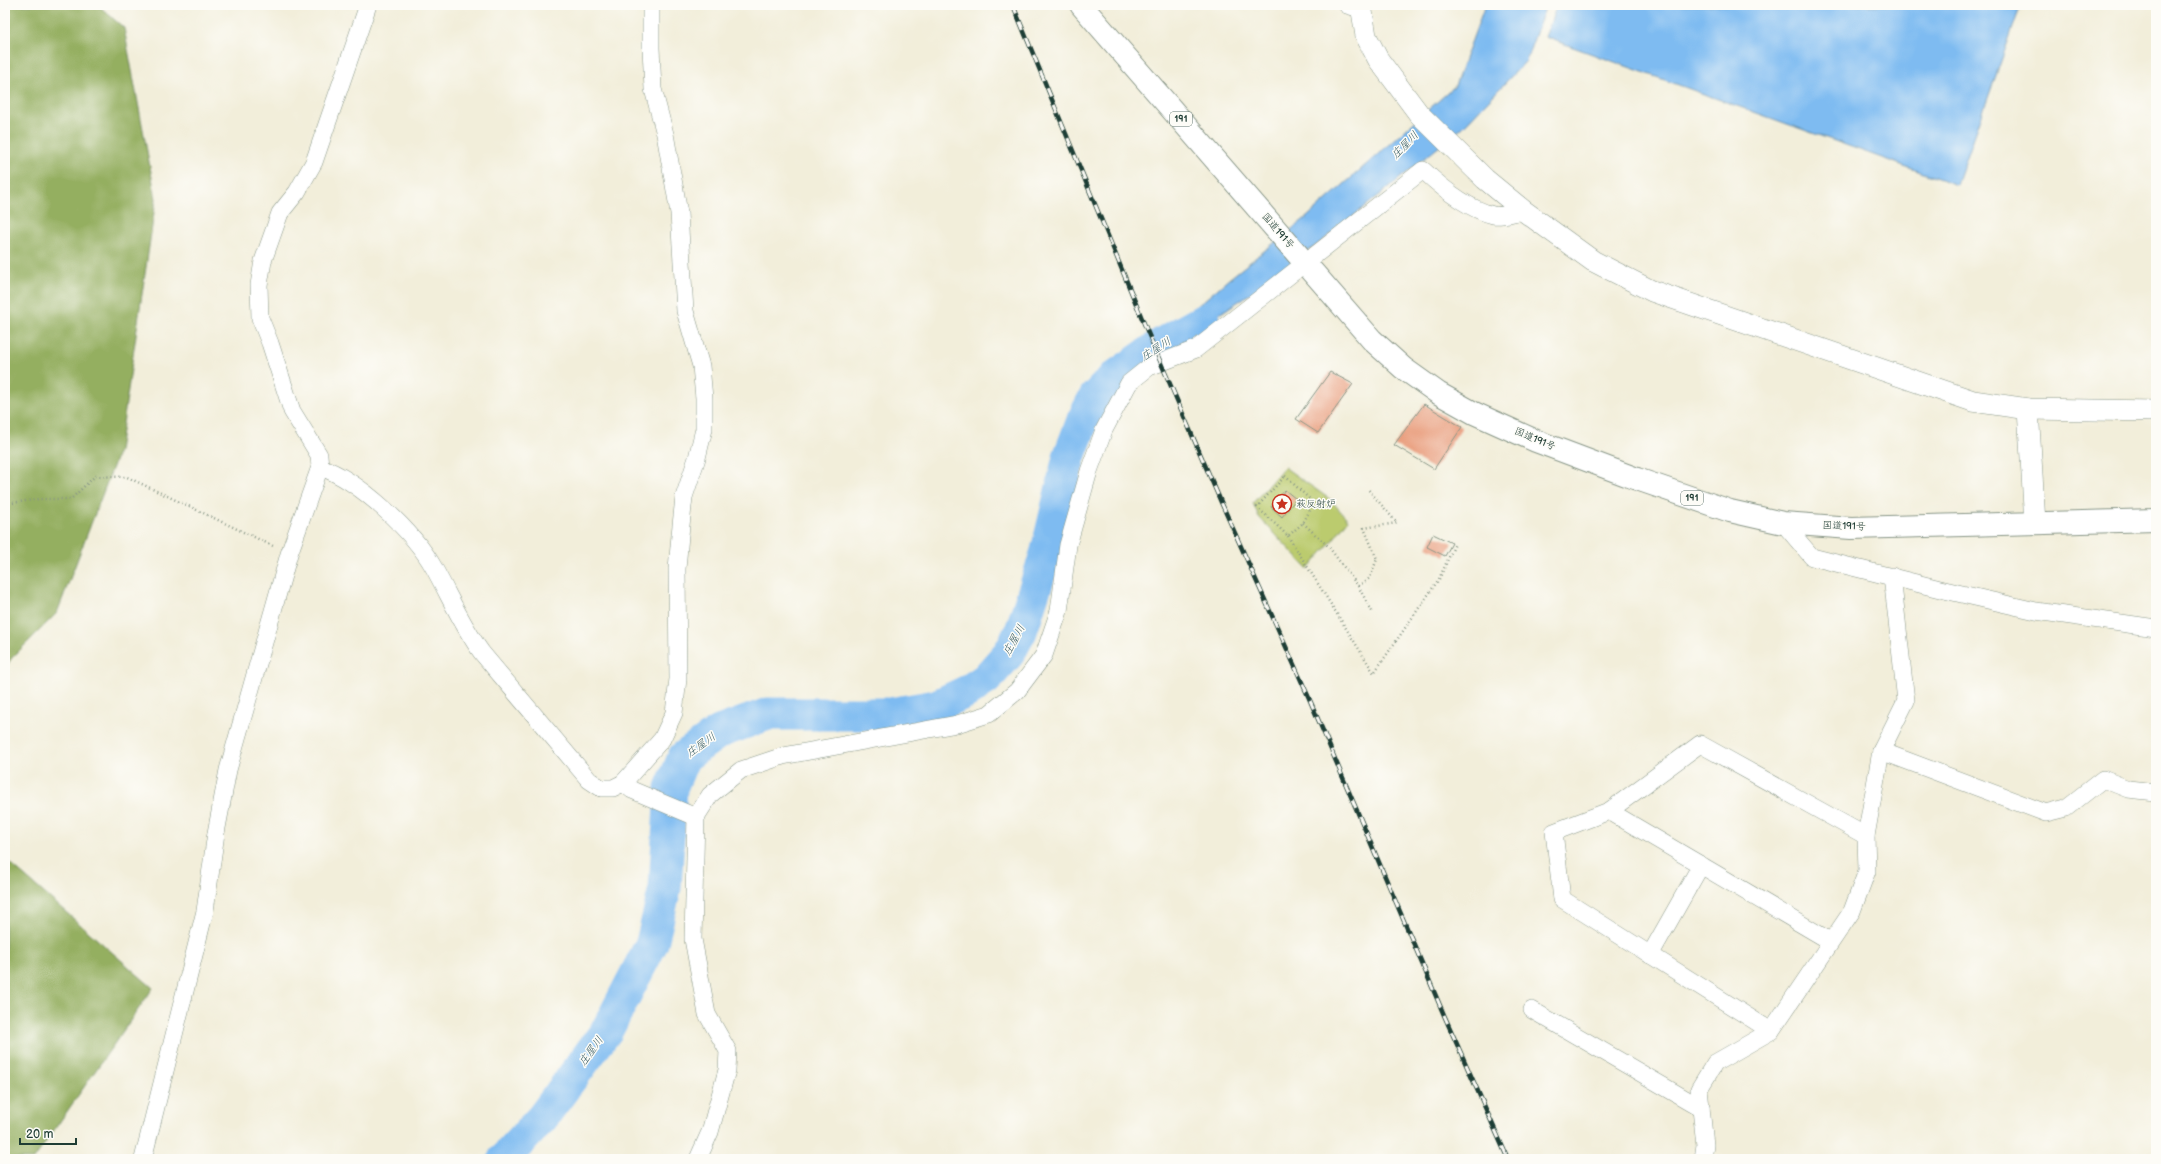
<svg xmlns="http://www.w3.org/2000/svg" width="2161" height="1164" viewBox="0 0 2161 1164" font-family="'Balsamiq Sans','Klee One',sans-serif">
  <style>
    .green { fill: #bbcb6e; stroke: #6d8451 }
    .forest { fill: #94af61; stroke: #5a764a }
    .water { fill: #7ebbf1; stroke: #4e7c92 }
    .lines { fill: none; stroke-linecap: round; stroke-linejoin: round }
    .river { stroke: #7ebbf1; stroke-width: 33 }
    .building { fill: #e99d7d }
    .minor-casing { stroke: #889687; stroke-width: 18 }
    .tertiary-casing { stroke: #889687; stroke-width: 22 }
    .trunk-casing { stroke: #889687; stroke-width: 24 }
    .path { stroke: #889687; stroke-width: 2.5; stroke-dasharray: 1 3; stroke-linecap: butt }
    .minor { stroke: #fff; stroke-width: 17 }
    .tertiary { stroke: #fff; stroke-width: 21 }
    .trunk { stroke: #fff; stroke-width: 22 }
    .rail-casing { stroke: #1f3d34; stroke-width: 4.5 }
    .rail { stroke: #fdfcf7; stroke-width: 3; stroke-dasharray: 9; stroke-linecap: butt }
    .labels { text-anchor: middle; dominant-baseline: central; stroke-width: 3; stroke-linejoin: round; paint-order: stroke }
    .shield { fill: #fdfcf7; stroke: #62766e; stroke-width: 1 }
    .shield-label { font-size: 9px; font-weight: bold; fill: #1f3d34 }
    .street-label { font-size: 10px; fill: #1f3d34; stroke: #fdfcf7 }
    .poi-label { font-size: 10px; fill: #1f3d34; stroke: #fdfcf7; text-anchor: start }
    .water-label { font-size: 11px; font-style: italic; fill: #375c63; stroke: #fdfcf7 }
  </style>
  <rect width="100%" height="100%" fill="#fdfcf7"/>
  <filter id="ink" filterUnits="userSpaceOnUse"><feTurbulence type="fractalNoise" baseFrequency=".025" numOctaves="2"/><feDisplacementMap in="SourceGraphic" scale="8" xChannelSelector="R" yChannelSelector="G"/><feConvolveMatrix kernelMatrix="1 2 1 2 8 2 1 2 1" color-interpolation-filters="sRGB"/></filter>
  <filter id="wash" filterUnits="userSpaceOnUse"><feTurbulence type="fractalNoise" baseFrequency=".012" numOctaves="4" result="noise"/><feDisplacementMap in="SourceGraphic" scale="16" xChannelSelector="R" yChannelSelector="G"/><feGaussianBlur stdDeviation="0.9" result="paint"/><feColorMatrix in="noise" values="0 0 0 0 0 0 0 0 0 0 0 0 0 0 0 0 0 1.4 0 .05"/><feComposite in="paint" operator="in"/></filter>
  <g filter="url(#wash)">
    <rect width="100%" height="100%" fill="#f2eeda"/>
    <path class="green" d="M1284,467L1331,500L1348,520L1328,546L1308,569L1259,517L1253,503Z"/>
    <g class="forest">
      <path d="M5,5H98L124,28L156,199L119,451L57,613L11,659L5,668Z"/>
      <path d="M5,859L153,988L34,1159H5Z"/>
    </g>
    <g class="water">
      <path d="M1485,5H1546L1526,61L1462,128L1330,235L1259,288L1169,347L1161,337L1230,278L1307,217L1455,86Z"/>
      <path d="M1557,5H2021L1957,185L1545,37Z"/>
    </g>
    <g class="lines">
      <path class="river" d="M504,1159L542,1118L607,1030L652,943L665,888L671,788L684,757L719,732L768,714H890L936,706L968,691L986,679L1009,653L1021,631L1047,551L1069,457L1083,420L1095,397L1113,378L1163,343L1204,320"/>
    </g>
    <g id="blocks">
      <g class="building">
        <path d="M1330,372L1353,384L1318,433L1296,419Z"/>
        <path d="M1424,404L1462,427L1434,469L1394,445Z"/>
        <path d="M1285,490L1296,499L1282,517L1271,507Z"/>
        <path d="M1433,534L1452,543L1445,556L1427,547Z"/>
      </g>
    </g>
  </g>
  <g filter="url(#ink)">
    <use href="#blocks" fill-opacity="0" stroke="#889687" stroke-width="1"/>
    <g class="lines">
      <g class="minor-casing">
        <g id="minor">
          <path d="M1347,5L1361,9"/>
          <path d="M320,467C359,480 414,532 434,568C450,597 463,627 482,653L589,780L601,788H613L623,783L662,739L674,713L678,679L677,569L680,535L684,497L697,458L704,429V398L701,366L685,311L679,213L665,134L653,89L651,48V5"/>
          <path d="M1783,523L1812,557L1940,589L2036,611L2156,628"/>
          <path d="M1881,751L2046,813L2066,808L2103,779L2128,789L2156,792"/>
          <path d="M623,783L632,790L696,817"/>
          <path d="M1609,811L1830,941"/>
          <path d="M1650,955L1701,865"/>
          <path d="M1532,1010L1701,1108"/>
          <path d="M1771,1031L1562,899L1554,832L1609,811L1700,744L1866,836"/>
          <path d="M143,1159L205,911L216,833L228,770L289,554L320,467L319,455L292,411L270,343L260,318L259,285L263,261L280,213L297,192L314,162L368,5"/>
          <path d="M698,1159L710,1132L727,1070L728,1051L707,1014L693,939L696,817L710,795L741,770L783,756L957,724L989,714L1017,691L1044,655L1059,611L1068,545L1089,471L1104,430L1129,383L1149,367L1196,349L1423,170C1441,187 1468,209 1493,215C1501,217 1515,212 1524,211"/>
          <path d="M1703,1159L1705,1145L1699,1089L1715,1063L1771,1031L1852,911L1867,871L1866,836L1881,751L1906,701L1892,576"/>
        </g>
      </g>
      <g class="tertiary-casing">
        <g id="tertiary">
          <path d="M1361,5L1366,36L1378,59L1419,114L1485,179L1524,211L1593,261L1652,291L1973,401L2028,409L2156,411"/>
          <path d="M2028,409L2035,523"/>
        </g>
      </g>
      <g class="trunk-casing">
        <path id="trunk" d="M1081,5L1372,340L1403,368L1438,393L1474,413L1536,441L1637,479L1730,511L1783,523L1851,528L2156,520"/>
      </g>
      <g class="path">
        <path d="M1285,476L1314,503L1303,523L1288,536L1257,507Z"/>
        <path d="M5,504L39,499H71L95,476L127,477L273,546"/>
        <path d="M1303,523L1328,546L1358,586L1370,578L1377,559L1364,528L1397,523L1367,488"/>
        <path d="M1288,536L1374,673L1439,579L1455,544"/>
        <path d="M1358,586L1373,613"/>
      </g>
      <use href="#minor" class="minor"/>
      <use href="#tertiary" class="tertiary"/>
      <use href="#trunk" class="trunk"/>
      <g class="rail-casing">
        <path id="rail" d="M1013,5L1148,333L1221,502L1309,698L1444,1015L1508,1159"/>
      </g>
      <use href="#rail" class="rail"/>
    </g>
  </g>
  <defs>
    <g id="sight-ring" transform="scale(1)"><circle r="9.5" fill="#fdfcf7" stroke="#c8321e" stroke-width="1.5"/><path d="M0-6L1.8-2.2L6-1.7L2.9 1.2L3.7 5.4L0 3.3L-3.7 5.4L-2.9 1.2L-6-1.7L-1.8-2.2Z" fill="#c8321e"/></g>
  </defs>
  <g fill-rule="evenodd">
    <use href="#sight-ring" x="1282" y="504"/>
  </g>
  <g class="labels">
    <g class="shield">
      <rect x="1170" y="112" width="22" height="14" rx="3"/>
      <rect x="1681" y="491" width="22" height="14" rx="3"/>
    </g>
    <g class="shield-label">
      <text x="1181" y="119">191</text>
      <text x="1692" y="498">191</text>
    </g>
    <g class="street-label">
      <text transform="translate(1278 231) rotate(49)">国道191号</text>
      <text transform="translate(1535 439) rotate(23)">国道191号</text>
      <text transform="translate(1844 526) rotate(2)">国道191号</text>
    </g>
    <g class="poi-label">
      <text x="1296" y="504">萩反射炉</text>
    </g>
    <g class="water-label">
      <text transform="translate(1405 145) rotate(-46)">庄屋川</text>
      <text transform="translate(1156 349) rotate(-33)">庄屋川</text>
      <text transform="translate(1014 640) rotate(-62)">庄屋川</text>
      <text transform="translate(701 745) rotate(-36)">庄屋川</text>
      <text transform="translate(591 1051) rotate(-54)">庄屋川</text>
    </g>
  </g>
  <rect width="2161" height="1164" fill="none" stroke="#fdfcf7" stroke-width="20"/>
  <path d="M20 1138v6h56v-6" fill="none" stroke="#1f3d34" stroke-width="2"/>
  <text x="26" y="1138" font-size="12" fill="#1f3d34" stroke="#fdfcf7" stroke-width="3" paint-order="stroke">20 m</text>
</svg>
